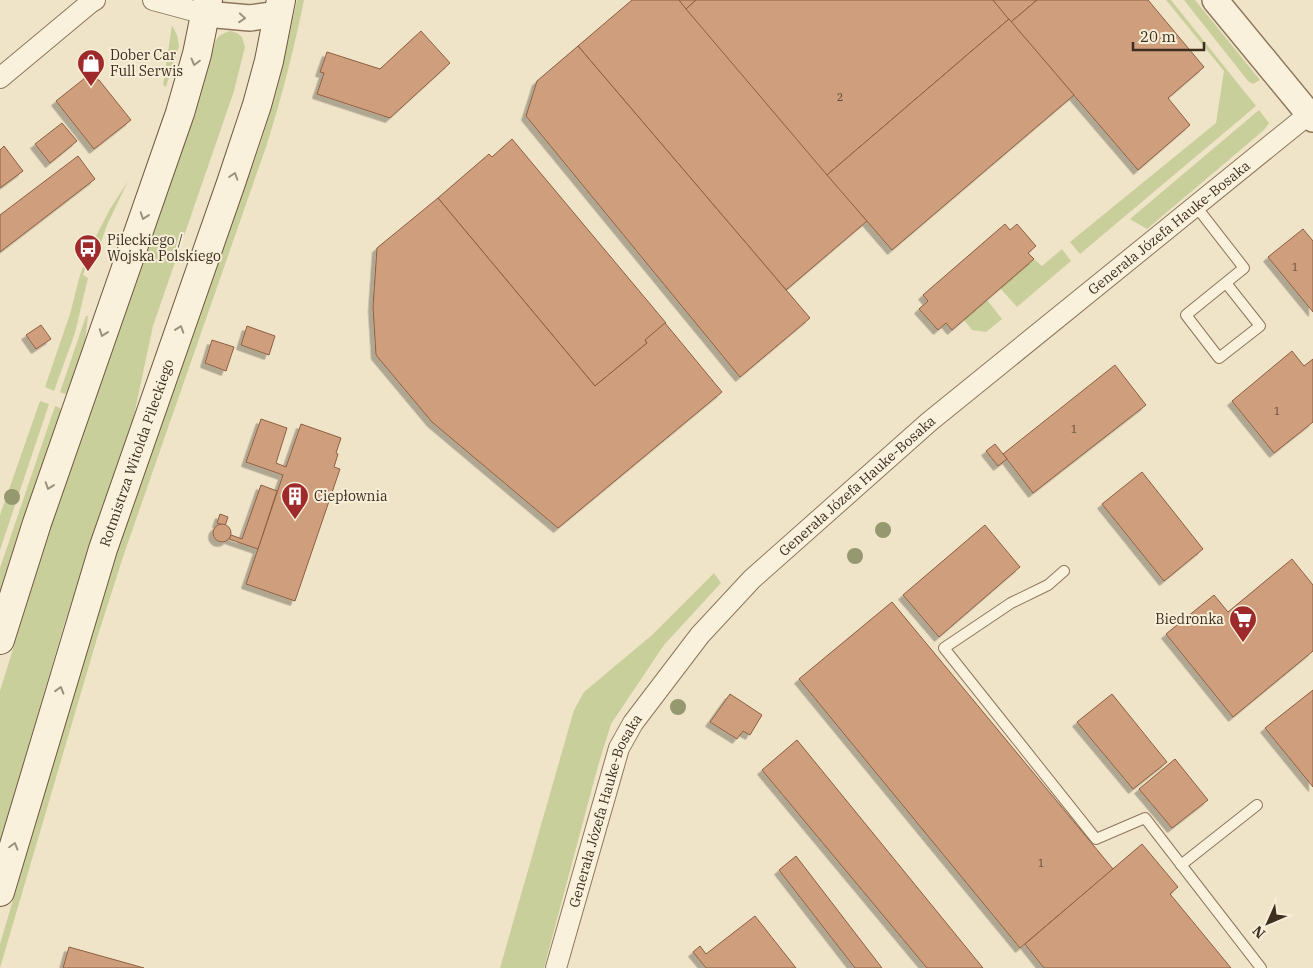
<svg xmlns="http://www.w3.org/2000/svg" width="1313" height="968" viewBox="0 0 1313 968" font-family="'IBM Plex Serif',serif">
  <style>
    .green { fill: #c9cf9b }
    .building { fill: #cf9f7d; stroke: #8d5f41; filter: url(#shadow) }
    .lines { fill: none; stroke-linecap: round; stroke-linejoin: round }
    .service-casing { stroke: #8d765c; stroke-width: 12 }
    .minor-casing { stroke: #8d765c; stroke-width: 22 }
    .tertiary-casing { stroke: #8d765c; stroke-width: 28 }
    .secondary-casing { stroke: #6f573f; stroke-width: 30 }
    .service { stroke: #faf1dc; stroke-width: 10 }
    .minor { stroke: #faf1dc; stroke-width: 20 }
    .tertiary { stroke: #faf1dc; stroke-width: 25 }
    .secondary { stroke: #faf1dc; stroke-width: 28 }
    .tree { fill: #96986f }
    .oneway { stroke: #9c907e }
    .labels { text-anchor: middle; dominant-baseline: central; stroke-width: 4; stroke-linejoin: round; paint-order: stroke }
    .number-label { font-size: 11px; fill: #624a37 }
    .poi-label { font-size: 14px; fill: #3d2e20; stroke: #f7eed8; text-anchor: start }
    .street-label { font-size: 14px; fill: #3d2e20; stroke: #f7eed8 }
  </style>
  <defs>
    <filter id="shadow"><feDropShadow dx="-4.5" dy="4.5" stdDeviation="0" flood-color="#0004"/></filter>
  </defs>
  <rect width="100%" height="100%" fill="#f0e4c8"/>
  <g class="green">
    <path d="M297,0H304C294,49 282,96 267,144L124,554L98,635L0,968V944L92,633L117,552L261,142L277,90Z"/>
    <path d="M1166,0H1171L1256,106L1080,254L1070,242L1216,123L1224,71Z"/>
    <path d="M1184,0H1195L1260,80L1253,84L1248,81Z"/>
    <path d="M172,25L177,35L179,46L166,87L163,85Z"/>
    <path d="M230,31L237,33L242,37L245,47L234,91L153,326L133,420L64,625L0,842V691L50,529L193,118L216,40L220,35Z"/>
    <path d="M1259,110L1269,123L1264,130L1147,229L1130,219Z"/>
    <path d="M128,181L107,225L96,257L90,255L83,275L88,278L75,333L54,391L45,387L70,314L80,275L92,244L110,209Z"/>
    <path d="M1062,249L1071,261L1017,307L1000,288L1034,259L1042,266Z"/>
    <path d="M987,300L1002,319L986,332L972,330L964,320Z"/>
    <path d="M86,316H88L85,342L67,393L65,394L60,392Z"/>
    <path d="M40,401L49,404L0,550V515Z"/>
    <path d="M55,406L60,408L61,410L0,591V568Z"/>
    <path d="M714,573L721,583L664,645L611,724L598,766L544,968H500L574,710L584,692L652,635Z"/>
  </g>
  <g class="building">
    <path d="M632,0H679L867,221L786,290L578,46Z"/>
    <path d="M679,0H696L686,9Z"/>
    <path d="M696,0H993L1009,19L827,175L686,9Z"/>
    <path d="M993,0H1037L1011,22Z"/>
    <path d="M1037,0H1148L1204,67L1168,98L1190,125L1138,170L1011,22Z"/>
    <path d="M1009,19L1074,95L892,250L827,175Z"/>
    <path d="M421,31L450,63L390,118L317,94L324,73L320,72L327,52L380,69Z"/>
    <path d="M578,46L810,318L740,377L526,116L537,81Z"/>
    <path d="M85,78L99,80L131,120L94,149L56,101Z"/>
    <path d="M62,123L77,141L50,163L35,144Z"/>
    <path d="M512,139L666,323L645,340L647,343L595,386L438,198L489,154L492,157Z"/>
    <path d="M4,146L23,171L0,188V150Z"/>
    <path d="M78,156L95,179L0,252V215Z"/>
    <path d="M438,198L595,386L647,343L645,340L665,323L722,392L558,528L432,422L376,355L373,307L377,248Z"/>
    <path d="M1005,224L1010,230L1017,224L1036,246L1028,253L1034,259L952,330L946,323L938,330L919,309L928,301L923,295Z"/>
    <path d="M1303,229L1313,241V312L1268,257Z"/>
    <path d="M41,325L51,339L36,349L26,335Z"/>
    <path d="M247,326L275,336L269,355L241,345Z"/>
    <path d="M212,340L234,347L226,371L205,363Z"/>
    <path d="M1292,351L1304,366L1313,359V422L1274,453L1232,401Z"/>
    <path d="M1115,365L1146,405L1033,493L1003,454Z"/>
    <path d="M261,419L287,428L276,463L286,467L301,424L341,438L336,453L338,454L334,467L340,469L295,601L246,584L283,475L246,462Z"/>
    <path d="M995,444L1007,459L998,466L986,451Z"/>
    <path d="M1142,472L1203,549L1164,581L1102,504Z"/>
    <path d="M261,485L277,491L258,549L229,539L231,535L242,539Z"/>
    <path d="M220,514L228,517L225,526L217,523Z"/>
    <circle cx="222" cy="533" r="9"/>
    <path d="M985,525L1020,567L939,637L903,595Z"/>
    <path d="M1292,559L1313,585V651L1233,717L1166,634L1214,595L1228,612Z"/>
    <path d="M892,602L1113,869L1020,948L799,679Z"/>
    <path d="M1313,690V787L1265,728Z"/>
    <path d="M730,694L762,715L750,735L743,731L737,739L710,722Z"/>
    <path d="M1112,694L1167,762L1133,789L1077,722Z"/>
    <path d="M797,740L983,968H927L762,770Z"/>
    <path d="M1175,759L1208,800L1172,828L1139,789Z"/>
    <path d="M1142,844L1178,887L1170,894L1231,968H1044L1025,944Z"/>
    <path d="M796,856L882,968H855L779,870Z"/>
    <path d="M755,916L796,968H706L693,952L700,946L706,954Z"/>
    <path d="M69,947L144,968H63Z"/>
  </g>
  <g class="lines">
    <g class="service-casing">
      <g id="service">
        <path d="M1195,205L1244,268L1186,315L1219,358L1260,326L1226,283"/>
        <path d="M1064,571L1048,585L1011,603L944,648L1096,839L1145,818L1261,968"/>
        <path d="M1181,865L1257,805"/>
      </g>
    </g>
    <g class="minor-casing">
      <g id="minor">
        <path d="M153,0L205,14"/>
        <path d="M0,78L90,3L95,0"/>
        <path id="s1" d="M556,968L619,748L633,723L700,635L752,579L929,422L1309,114"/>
      </g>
    </g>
    <g class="tertiary-casing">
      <g id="tertiary">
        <path d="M1215,0L1313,119"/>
        <path d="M205,14L250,18L279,14"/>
      </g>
    </g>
    <g class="secondary-casing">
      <g id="secondary">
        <path d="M0,640L37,523L180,113L197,54L208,0"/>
        <path id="s2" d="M0,892L103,549L231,183L257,105L269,61L281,0"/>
      </g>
    </g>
    <use href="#service" class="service"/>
    <use href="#minor" class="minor"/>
    <use href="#tertiary" class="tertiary"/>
    <use href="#secondary" class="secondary"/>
  </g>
  <g class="tree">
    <circle cx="12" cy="497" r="8"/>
    <circle cx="883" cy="530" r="8"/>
    <circle cx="855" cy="556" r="8"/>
    <circle cx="678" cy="707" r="8"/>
  </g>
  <defs><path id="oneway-chevron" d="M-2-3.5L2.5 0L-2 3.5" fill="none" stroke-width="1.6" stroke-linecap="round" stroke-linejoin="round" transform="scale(1.25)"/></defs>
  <g class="oneway">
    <use href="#oneway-chevron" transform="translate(242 18) rotate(5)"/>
    <use href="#oneway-chevron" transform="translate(195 62) rotate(105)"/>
    <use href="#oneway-chevron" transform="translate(234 176) rotate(-72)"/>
    <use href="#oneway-chevron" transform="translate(144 216) rotate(109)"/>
    <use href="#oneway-chevron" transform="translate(180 329) rotate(-71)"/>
    <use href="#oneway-chevron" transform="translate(103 333) rotate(110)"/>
    <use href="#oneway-chevron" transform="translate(49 486) rotate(109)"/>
    <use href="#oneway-chevron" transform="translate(60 690) rotate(-73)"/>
    <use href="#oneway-chevron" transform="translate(14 846) rotate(-74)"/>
  </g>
  <defs>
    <g id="shop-pin" transform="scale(1.4375)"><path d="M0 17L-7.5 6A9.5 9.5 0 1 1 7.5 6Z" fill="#9e2a2b" stroke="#f7eed8"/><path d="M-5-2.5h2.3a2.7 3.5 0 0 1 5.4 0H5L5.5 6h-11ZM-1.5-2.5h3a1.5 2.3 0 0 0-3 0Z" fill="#fff"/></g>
    <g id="bus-pin" transform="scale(1.4375)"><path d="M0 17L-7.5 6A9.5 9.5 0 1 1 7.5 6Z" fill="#9e2a2b" stroke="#f7eed8"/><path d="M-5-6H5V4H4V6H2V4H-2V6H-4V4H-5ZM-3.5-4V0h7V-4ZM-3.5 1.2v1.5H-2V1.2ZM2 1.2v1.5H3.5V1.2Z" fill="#fff"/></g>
    <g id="building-pin" transform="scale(1.4375)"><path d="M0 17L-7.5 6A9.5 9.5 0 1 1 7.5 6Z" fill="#9e2a2b" stroke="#f7eed8"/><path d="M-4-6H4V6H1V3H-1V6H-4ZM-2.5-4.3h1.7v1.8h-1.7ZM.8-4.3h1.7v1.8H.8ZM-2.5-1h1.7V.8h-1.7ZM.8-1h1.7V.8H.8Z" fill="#fff"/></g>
    <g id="supermarket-pin" transform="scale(1.4375)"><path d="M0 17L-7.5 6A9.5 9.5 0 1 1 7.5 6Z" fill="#9e2a2b" stroke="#f7eed8"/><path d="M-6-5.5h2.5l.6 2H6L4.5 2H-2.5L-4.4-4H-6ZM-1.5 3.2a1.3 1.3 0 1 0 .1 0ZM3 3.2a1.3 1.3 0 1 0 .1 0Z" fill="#fff"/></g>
  </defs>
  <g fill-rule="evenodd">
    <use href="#shop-pin" x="91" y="63"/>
    <use href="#bus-pin" x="88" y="248"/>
    <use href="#building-pin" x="295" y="496"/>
    <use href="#supermarket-pin" x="1243" y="619"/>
  </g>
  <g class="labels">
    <g class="number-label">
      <text x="840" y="97">2</text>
      <text x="1295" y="267">1</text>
      <text x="1277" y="411">1</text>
      <text x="1074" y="429">1</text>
      <text x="1041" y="863">1</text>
    </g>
    <g class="poi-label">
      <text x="110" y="55">Dober Car<tspan x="110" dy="16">Full Serwis</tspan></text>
      <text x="107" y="240">Pileckiego /<tspan x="107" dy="16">Wojska Polskiego</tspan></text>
      <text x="314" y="496">Ciepłownia</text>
      <text x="1224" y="619" text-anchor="end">Biedronka</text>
    </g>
    <g class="street-label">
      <text stroke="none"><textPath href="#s1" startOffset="990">Generała Józefa Hauke-Bosaka</textPath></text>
      <text stroke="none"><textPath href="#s2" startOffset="460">Rotmistrza Witolda Pileckiego</textPath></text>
      <text stroke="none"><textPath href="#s1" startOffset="585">Generała Józefa Hauke-Bosaka</textPath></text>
      <text stroke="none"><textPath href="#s1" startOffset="165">Generała Józefa Hauke-Bosaka</textPath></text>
    </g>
  </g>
  <g transform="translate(1268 923) rotate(225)" stroke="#f7eed8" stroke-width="4" paint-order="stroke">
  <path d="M0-4L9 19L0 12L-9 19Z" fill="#3d2e20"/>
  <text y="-8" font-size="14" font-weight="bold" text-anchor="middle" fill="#3d2e20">N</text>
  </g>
  <path d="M1133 42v8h71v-8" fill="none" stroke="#3d2e20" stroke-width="2.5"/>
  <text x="1140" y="42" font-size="15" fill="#3d2e20" stroke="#f7eed8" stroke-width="4" paint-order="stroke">20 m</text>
</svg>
